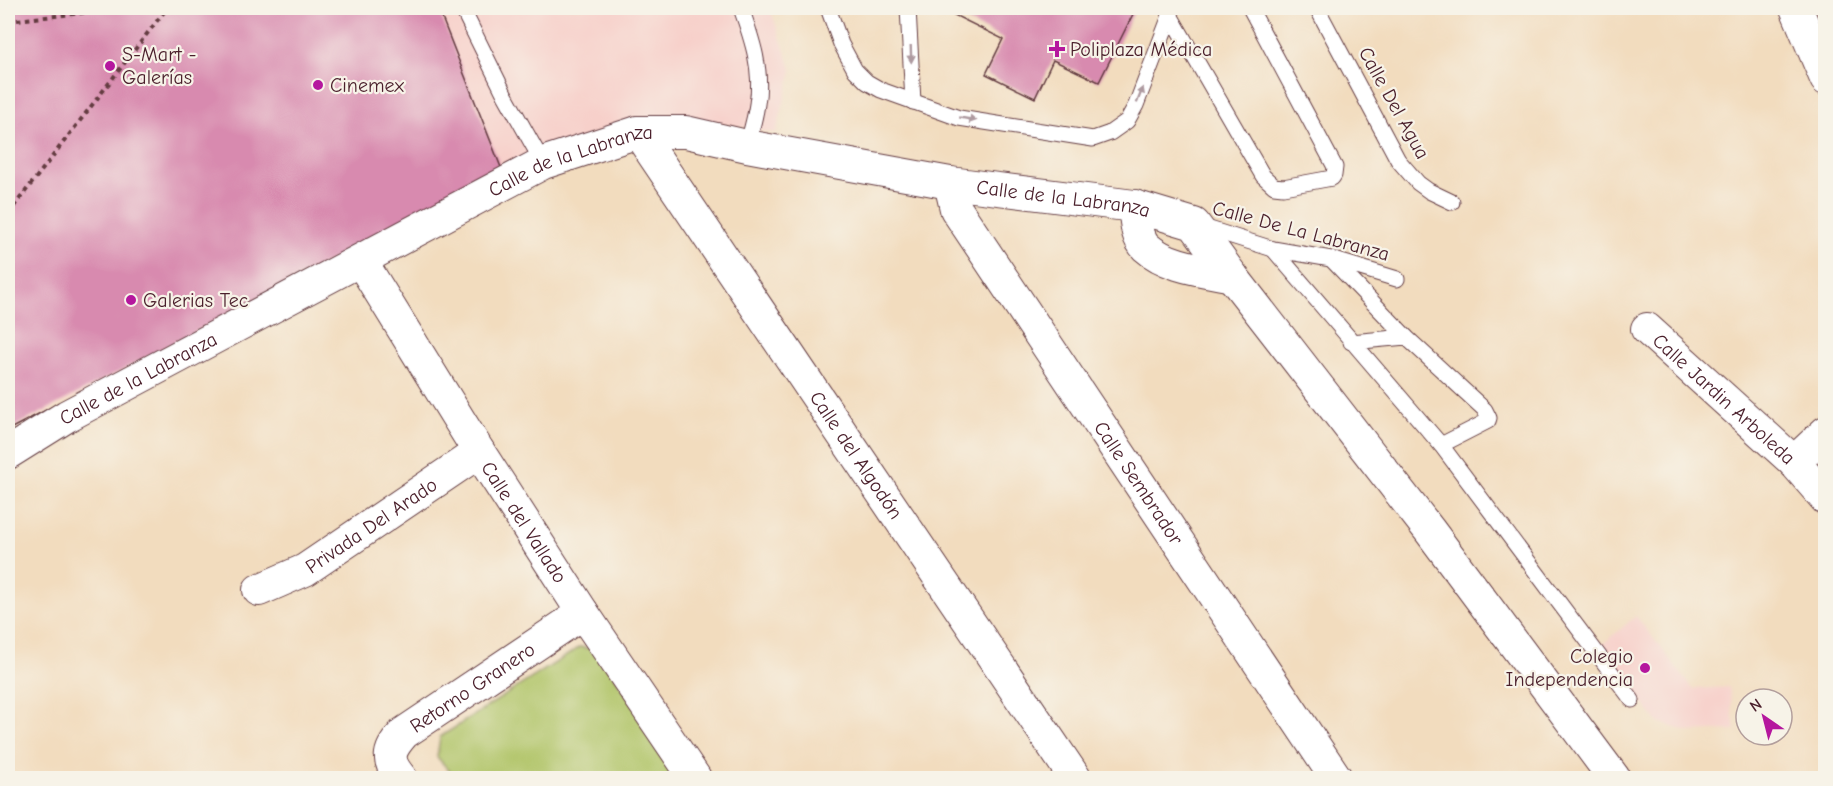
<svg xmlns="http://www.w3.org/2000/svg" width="1833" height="786" viewBox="0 0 1833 786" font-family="'Comic Neue',sans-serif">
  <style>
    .built { fill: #f7d0ca }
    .green { fill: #b0c468; stroke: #7d724a; stroke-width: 1.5 }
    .building { fill: #d88aaf }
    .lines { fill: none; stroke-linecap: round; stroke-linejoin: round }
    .service-casing { stroke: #633b41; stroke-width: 17 }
    .minor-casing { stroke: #633b41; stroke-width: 34 }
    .path { stroke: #633b41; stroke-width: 4; stroke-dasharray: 4.5 4.5; stroke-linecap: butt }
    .service { stroke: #fff; stroke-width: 15 }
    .minor { stroke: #fff; stroke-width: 32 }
    .oneway { fill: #ae9aa0 }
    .poi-dot { fill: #b5179e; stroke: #f7f3e8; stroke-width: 2 }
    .labels { text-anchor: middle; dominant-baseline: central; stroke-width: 4.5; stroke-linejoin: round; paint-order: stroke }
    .poi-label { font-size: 20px; fill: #4a1f2b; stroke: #f7f3e8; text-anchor: start }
    .street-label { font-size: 20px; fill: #4a1f2b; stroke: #f7f3e8 }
  </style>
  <rect width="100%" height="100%" fill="#f7f3e8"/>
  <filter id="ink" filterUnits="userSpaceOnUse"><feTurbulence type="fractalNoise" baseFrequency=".0167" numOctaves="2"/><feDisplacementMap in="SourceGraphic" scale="12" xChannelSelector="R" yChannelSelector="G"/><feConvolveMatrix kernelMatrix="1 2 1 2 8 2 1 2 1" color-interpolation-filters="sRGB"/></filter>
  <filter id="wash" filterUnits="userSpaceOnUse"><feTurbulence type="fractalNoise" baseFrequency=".008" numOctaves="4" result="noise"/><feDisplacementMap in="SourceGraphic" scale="24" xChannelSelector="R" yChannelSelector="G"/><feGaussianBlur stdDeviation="1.35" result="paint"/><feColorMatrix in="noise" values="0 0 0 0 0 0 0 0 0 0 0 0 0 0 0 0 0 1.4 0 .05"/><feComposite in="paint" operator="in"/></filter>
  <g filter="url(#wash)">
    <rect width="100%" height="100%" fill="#f2dcbe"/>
    <g class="built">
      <path d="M8,8H770L792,71L776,133L702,121L506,173L8,432Z"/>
      <path d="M1636,616L1693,689L1729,687L1735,730L1688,732L1658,722L1598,648Z"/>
    </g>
    <path class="green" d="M580,647L597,650L683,778H456L437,757L440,737Z"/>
    <g id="blocks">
      <g class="building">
        <path d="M8,8H438L502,170L8,430Z"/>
        <path d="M945,8H1136L1099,82L1053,60L1035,98L986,74L1003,39L944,10Z"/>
      </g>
    </g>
  </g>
  <g filter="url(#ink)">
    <use href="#blocks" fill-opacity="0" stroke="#633b41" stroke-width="1.5"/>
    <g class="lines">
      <g class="service-casing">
        <g id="service">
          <path d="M462,8L505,95L543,163"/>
          <path d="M741,8C752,39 763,71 757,104C755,118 751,132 747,146"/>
          <path d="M828,8L841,44L855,70L867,82L881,90L959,118L1093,139L1110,133L1127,121L1136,105L1173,8"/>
          <path d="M908,8L913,102"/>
          <path d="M1317,8L1398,160L1418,183L1429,191L1452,202"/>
          <path d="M1170,15L1263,176L1274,186L1283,187L1332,178L1334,175L1335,167L1250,8"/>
          <path d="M1200,226L1273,249L1331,259L1397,279"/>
          <path d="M1273,249L1441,445L1488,421L1489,418L1485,410L1406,337L1351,342"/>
          <path d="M1333,261L1406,337"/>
          <path d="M1441,445L1632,700"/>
        </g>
      </g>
      <g class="minor-casing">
        <g id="minor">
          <path d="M1796,8L1826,79"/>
          <path id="s1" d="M638,132L1075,778"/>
          <path id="s2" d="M950,183L956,209L1336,778"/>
          <path d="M1134,206C1136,220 1136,237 1146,247C1168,267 1204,270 1232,276"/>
          <path id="s3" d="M361,261L479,452L583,613L695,778"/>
          <path id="s4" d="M1647,329L1794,462L1826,499"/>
          <path id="s5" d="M8,453L67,416L543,163L638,132H686L747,146L950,183L1134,206L1194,224L1232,276L1430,531L1614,778"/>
          <path d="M1794,462L1826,432"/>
          <path id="s6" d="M259,590L305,570L479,452"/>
          <path id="s7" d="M401,778C385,759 389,750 404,733L583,613"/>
        </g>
      </g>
      <g class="path">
        <path d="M8,21L128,8"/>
        <path d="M8,214L167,8"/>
      </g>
      <use href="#service" class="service"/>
      <use href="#minor" class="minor"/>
    </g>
    <defs><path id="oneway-solid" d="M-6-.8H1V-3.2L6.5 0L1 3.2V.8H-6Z" transform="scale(1.5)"/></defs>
    <g class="oneway">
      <use href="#oneway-solid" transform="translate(911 54) rotate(88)"/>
      <use href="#oneway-solid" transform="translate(1140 95) rotate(-69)"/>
      <use href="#oneway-solid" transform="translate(968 119) rotate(10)"/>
    </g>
  </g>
  <g class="poi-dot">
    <path d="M1054 40h6v6h6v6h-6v6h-6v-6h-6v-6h6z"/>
    <circle cx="110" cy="66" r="6"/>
    <circle cx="318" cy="85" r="6"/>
    <circle cx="131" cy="300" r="6"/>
    <circle cx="1645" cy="668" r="6"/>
  </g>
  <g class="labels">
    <g class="poi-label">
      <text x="1070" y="49">Poliplaza Médica</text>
      <text x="122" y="54">S-Mart -<tspan x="122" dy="23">Galerías</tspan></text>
      <text x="330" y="85">Cinemex</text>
      <text x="143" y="300">Galerias Tec</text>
      <text x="1633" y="656" text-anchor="end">Colegio<tspan x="1633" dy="23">Independencia</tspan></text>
    </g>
    <g class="street-label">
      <text transform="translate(1394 103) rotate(61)">Calle Del Agua</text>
      <text stroke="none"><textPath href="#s5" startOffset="636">Calle de la Labranza</textPath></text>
      <text stroke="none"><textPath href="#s5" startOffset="1140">Calle de la Labranza</textPath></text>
      <text transform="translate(1301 231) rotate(15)">Calle De La Labranza</text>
      <text stroke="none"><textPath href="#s5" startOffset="150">Calle de la Labranza</textPath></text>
      <text stroke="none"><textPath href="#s4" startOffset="104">Calle Jardin Arboleda</textPath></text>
      <text stroke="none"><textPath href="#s1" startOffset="390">Calle del Algodón</textPath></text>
      <text stroke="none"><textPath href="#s2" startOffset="356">Calle Sembrador</textPath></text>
      <text stroke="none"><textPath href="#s3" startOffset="308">Calle del Vallado</textPath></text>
      <text stroke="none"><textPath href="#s6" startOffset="130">Privada Del Arado</textPath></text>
      <text stroke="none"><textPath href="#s7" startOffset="134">Retorno Granero</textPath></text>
    </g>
  </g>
  <rect width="1833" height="786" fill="none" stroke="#f7f3e8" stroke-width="30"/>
  <g transform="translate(1764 717) rotate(325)"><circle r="28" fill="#f7f3e8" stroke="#b29e9c" stroke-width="1.5"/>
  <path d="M0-4.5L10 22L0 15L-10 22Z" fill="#b5179e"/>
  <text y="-9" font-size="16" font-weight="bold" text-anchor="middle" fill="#4a1f2b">N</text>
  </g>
</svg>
